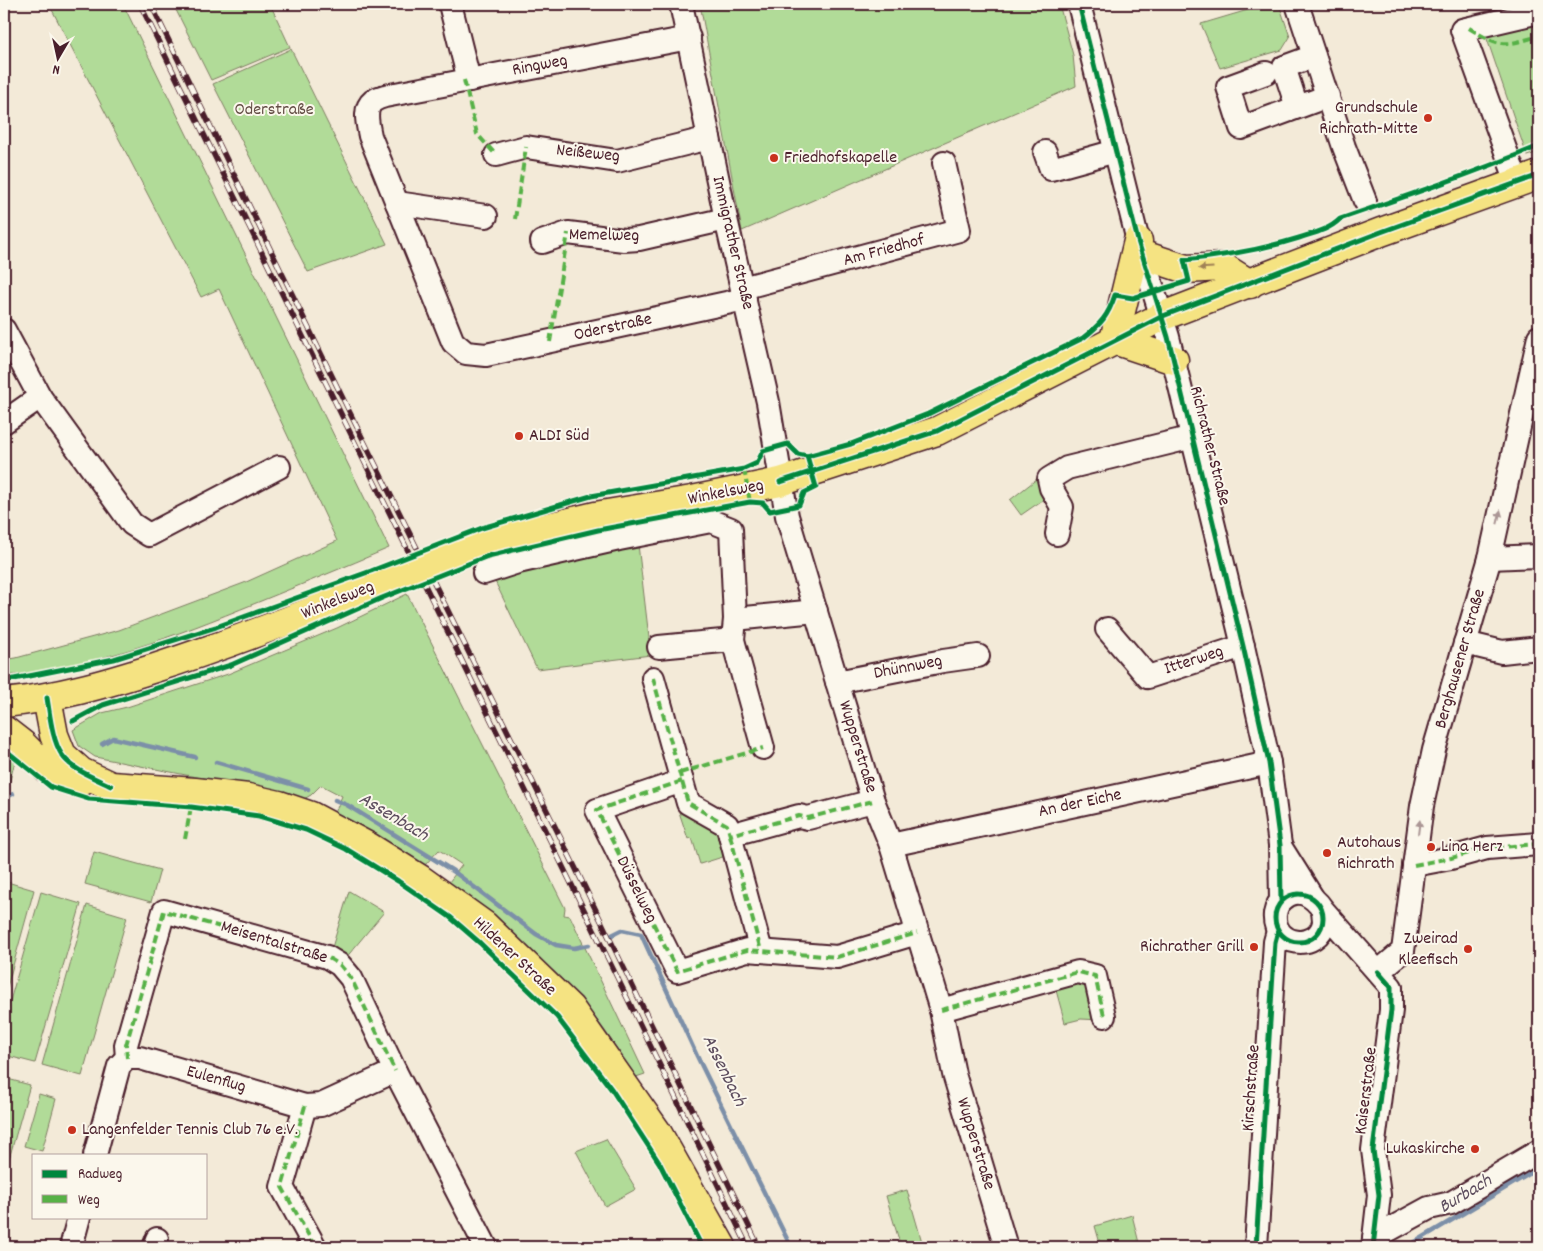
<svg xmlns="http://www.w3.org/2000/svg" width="1543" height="1251" viewBox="0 0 1543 1251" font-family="Dekko,sans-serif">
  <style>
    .green { fill: #b1db98; stroke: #7e7d62 }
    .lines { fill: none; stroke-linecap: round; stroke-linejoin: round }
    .stream { stroke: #7b8fa8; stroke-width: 4.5 }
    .minor-casing { stroke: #4a1f2b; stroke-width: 26 }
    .major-casing { stroke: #4a1f2b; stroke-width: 31 }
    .minor { stroke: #fbf7ec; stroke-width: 22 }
    .major { stroke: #f5e382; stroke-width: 28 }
    .rail-casing { stroke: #4a1f2b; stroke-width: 5.5 }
    .rail { stroke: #fbf7ec; stroke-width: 4; stroke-dasharray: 11; stroke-linecap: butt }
    .major-bridge-casing { stroke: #4a1f2b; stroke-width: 31; stroke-linecap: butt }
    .major-bridge { stroke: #f5e382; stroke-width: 28 }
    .quiet { stroke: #57b146; stroke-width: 4; stroke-dasharray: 8 4; stroke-linecap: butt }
    .cycleway-casing { stroke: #fbf7ec; stroke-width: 8 }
    .cycleway { stroke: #00873e; stroke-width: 5 }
    .oneway { fill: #a08156 }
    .oneway2 { fill: #ab9695 }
    .poi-dot { fill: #c8321e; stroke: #fbf7ec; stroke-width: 2 }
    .labels { text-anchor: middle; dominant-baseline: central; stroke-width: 4; stroke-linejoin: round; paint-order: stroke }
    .street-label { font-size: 18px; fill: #4a1f2b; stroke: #fbf7ec }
    .poi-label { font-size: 18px; fill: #4a1f2b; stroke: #fbf7ec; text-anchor: start }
    .park-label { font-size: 18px; fill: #644e46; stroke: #fbf7ec }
    .water-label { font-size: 19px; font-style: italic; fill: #5e4e5f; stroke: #fbf7ec }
  </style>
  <rect width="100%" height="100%" fill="#f3ead8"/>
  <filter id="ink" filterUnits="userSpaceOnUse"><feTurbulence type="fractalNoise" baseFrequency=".02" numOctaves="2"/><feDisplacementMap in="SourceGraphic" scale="10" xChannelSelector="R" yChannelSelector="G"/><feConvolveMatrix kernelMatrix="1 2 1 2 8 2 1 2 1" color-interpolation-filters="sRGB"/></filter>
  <g filter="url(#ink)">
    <g class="green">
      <path d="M49,4H123L389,548C345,567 300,585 256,603C175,636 92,668 4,676V660L16,658L119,630L244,583L337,541L219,289L201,297Z"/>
      <path d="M173,4H270L290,47L211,80Z"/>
      <path d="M700,4H1059L1073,55L1076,86L742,231Z"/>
      <path d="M1268,4H1279L1290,37L1282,50L1220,68L1201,24Z"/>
      <path d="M1539,20V152L1527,156L1486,36Z"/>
      <path d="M291,49L387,244L308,272L213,84Z"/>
      <path d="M1038,478L1050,495L1021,515L1010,500Z"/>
      <path d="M637,536L651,655L537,669L490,571Z"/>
      <path d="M407,594L565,908L564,915L570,916L645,1074L636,1077C621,1056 608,1033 592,1014C548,963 501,923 449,882L462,865L439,850L424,866L379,837L335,813L342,796L321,785L311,795L302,800L282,794L95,757L79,746L73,730L102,713L127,707L228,674L337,628Z"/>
      <path d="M4,754L15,761L4,803Z"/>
      <path d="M686,810L720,828L729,855L700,864L692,838L688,839L679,812Z"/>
      <path d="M94,852L160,870L151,902L85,884Z"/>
      <path d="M4,881L34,890L4,998Z"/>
      <path d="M349,891L384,912L345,959L331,951Z"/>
      <path d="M41,892L81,904L35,1063L4,1055V1022Z"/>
      <path d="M87,905L127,917L82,1076L42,1065Z"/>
      <path d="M1084,980L1101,1020L1081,1019L1065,1023L1054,983Z"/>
      <path d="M4,1078L30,1085L7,1166L4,1164Z"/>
      <path d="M39,1094L56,1099L42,1151L24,1146Z"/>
      <path d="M606,1139L636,1189L605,1206L576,1151Z"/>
      <path d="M907,1190L922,1242L901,1247L886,1196Z"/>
      <path d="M1132,1215L1140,1247H1101L1095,1226Z"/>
    </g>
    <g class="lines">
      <g class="stream">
        <path d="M102,744L113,738L195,757"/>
        <path d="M216,762L308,789"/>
        <path d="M4,798L13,794"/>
        <path d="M335,800L347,805L453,871L536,934L556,945L574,948L589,945"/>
        <path d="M612,935L622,930L641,934L697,1056L791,1247"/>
        <path d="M1407,1247L1539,1168"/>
      </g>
      <g class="minor-casing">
        <g id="minor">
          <path d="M450,4L469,80"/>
          <path d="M681,4L726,219L768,402L787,516L873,801L891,845L941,1010L954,1074L1006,1247"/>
          <path d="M1079,4L1138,241L1168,337L1243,646L1269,763L1280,845L1281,900"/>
          <path d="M1297,4L1344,147L1365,201"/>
          <path d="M689,38L385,96C381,97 376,99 373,101C363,109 368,125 370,136L453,342L466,353L486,355L745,299"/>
          <path d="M1266,73L1228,87L1241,128L1328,96"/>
          <path d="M1297,107L1284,67L1314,56"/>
          <path d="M1045,152L1051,169L1116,151"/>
          <path d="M496,155L526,147L617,161L709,138"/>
          <path d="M1517,182L1462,30L1539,12"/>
          <path d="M397,203L486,216"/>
          <path d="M542,242L568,233L624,240L639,239L726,219"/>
          <path d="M742,288L959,230L944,163"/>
          <path d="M4,330L40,397L4,422"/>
          <path d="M40,397L132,524L149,535L279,467"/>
          <path d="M1057,534L1062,507L1051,488L1049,479L1067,468L1193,437"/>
          <path d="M1490,558L1539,556"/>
          <path d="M484,573L518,562L619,539L711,521L731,529L735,619L733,640L763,748"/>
          <path d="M735,619L816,611"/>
          <path d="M1107,629L1148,677L1243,646"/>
          <path d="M1465,643L1502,652L1539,648"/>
          <path d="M659,647L733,640"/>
          <path d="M653,678L688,803L727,825L730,835L799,816L808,818L873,801"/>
          <path d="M837,682L943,661L978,656"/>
          <path d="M682,781L597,810L677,971L747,950L837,957L917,933"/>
          <path d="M730,835L761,951"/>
          <path d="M891,845L1269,763"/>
          <path d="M1280,846L1312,897"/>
          <path d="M1414,865L1451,858L1487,848L1539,844"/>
          <path d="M1323,910C1323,913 1324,918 1324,922C1319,952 1272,947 1275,914C1276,909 1278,903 1282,900C1297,885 1313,895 1323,910L1391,987V1010L1373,1150L1379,1195L1373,1247"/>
          <path d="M1378,972L1403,951L1422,806L1434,750L1490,558L1539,337"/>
          <path d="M941,1010L1078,972L1095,976L1104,1016"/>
          <path d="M127,1058L126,1045L164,911L327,957L340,965L351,978L395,1071L486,1247"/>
          <path d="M127,1058H140L305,1106L321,1105L395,1071"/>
          <path d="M305,1106L282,1187L315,1247"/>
          <path d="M95,1155L119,1066L127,1058"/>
          <path d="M1374,1238L1429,1208L1451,1203L1539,1151"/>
          <path d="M71,1247L79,1217"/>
          <path d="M154,1247L157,1239"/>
          <path d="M1256,1247L1273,973L1275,942L1278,931"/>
        </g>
      </g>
      <g class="major-casing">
        <g id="major">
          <path d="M1143,255L1186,269L1223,267L1250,284"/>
          <path d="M1114,340L1138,241"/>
          <path d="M1114,340L1174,360"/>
          <path d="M485,542L595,516L692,500L780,482L937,431L1163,316L1381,232L1539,175"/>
          <path d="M47,698L54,735L62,755L81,772L111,786L195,792L248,798L279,805L311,816L369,847L420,879L484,925L570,1008L657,1132L722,1247"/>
          <path d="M4,703C56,698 105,684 155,668C230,644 303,615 376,586"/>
          <path d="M4,730L22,744L46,768L75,780L83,781"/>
        </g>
      </g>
      <use href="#minor" class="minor"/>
      <use href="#major" class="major"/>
      <g class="rail-casing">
        <g id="rail">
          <path d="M140,4L617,977L748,1247"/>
          <path d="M151,4L350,413L575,867L759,1247"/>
        </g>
      </g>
      <use href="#rail" class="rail"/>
      <g class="major-bridge-casing">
        <path id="major-bridge" d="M376,586L485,542"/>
      </g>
      <use href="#major-bridge" class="major-bridge"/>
      <g class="quiet">
        <path d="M1469,28C1501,48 1504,46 1539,36"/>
        <path d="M464,80L477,134L496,155"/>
        <path d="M515,219L526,147"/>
        <path d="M550,342L568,233"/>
        <path d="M744,469L750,502"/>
        <path d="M653,678L688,803L727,825L730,835L799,816L808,818L873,801"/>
        <path d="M680,773L763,748"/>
        <path d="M682,781L597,810L677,971L747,950L837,957L917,933"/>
        <path d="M730,835L761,951"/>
        <path d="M185,839L191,807"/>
        <path d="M1414,865L1451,858L1487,848L1539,844"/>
        <path d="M941,1010L1078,972L1095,976L1104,1016"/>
        <path d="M127,1058L126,1045L164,911L327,957L340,965L351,978L395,1071"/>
        <path d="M305,1106L282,1187L315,1247"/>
      </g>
      <g class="cycleway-casing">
        <g id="cycleway">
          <path d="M1079,4L1138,241L1168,337L1243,646L1269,763L1280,845L1281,900"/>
          <path d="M780,482L937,431L1163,316L1381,232L1539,175"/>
          <path d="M4,681L114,659L216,627L371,571L482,528L591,496L744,469L757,463L763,451L788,444L798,454L807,456L851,444L928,414L1083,338C1101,324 1108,316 1115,295L1133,298L1189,281L1184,260C1224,256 1261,250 1299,238C1314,233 1329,230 1340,219C1407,196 1474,173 1539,146"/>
          <path d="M47,698C50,715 52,740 62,755C72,770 95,778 111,786"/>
          <path d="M73,721L103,705L231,665L382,598L488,556L598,530L750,502L763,503L770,511L799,505L804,493L816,487L807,456"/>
          <path d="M4,749L51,787L89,799L191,807L259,816L306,830L346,849L398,881L450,917L480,943L557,1017L612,1090L660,1164L702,1247"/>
          <circle cx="1299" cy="918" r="24"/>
          <path d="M1256,1247L1273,973L1275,942L1278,931"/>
          <path d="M1373,1247L1379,1195L1373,1150L1391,1010V987L1378,972"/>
        </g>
      </g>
      <use href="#cycleway" class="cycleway"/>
    </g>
    <defs><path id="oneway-solid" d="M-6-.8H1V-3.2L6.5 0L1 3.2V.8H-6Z" transform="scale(1.25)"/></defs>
    <use class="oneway" href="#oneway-solid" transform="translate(1206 268) rotate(176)"/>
    <g class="oneway2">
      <use href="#oneway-solid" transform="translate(1499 517) rotate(-77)"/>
      <use href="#oneway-solid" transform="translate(1419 827) rotate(-83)"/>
    </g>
  </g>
  <g class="poi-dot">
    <circle cx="1428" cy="118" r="5"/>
    <circle cx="774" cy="158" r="5"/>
    <circle cx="519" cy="436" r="5"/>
    <circle cx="1431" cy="847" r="5"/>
    <circle cx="1327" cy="853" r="5"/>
    <circle cx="1254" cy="947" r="5"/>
    <circle cx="1468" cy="949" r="5"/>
    <circle cx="72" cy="1130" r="5"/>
    <circle cx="1475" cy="1149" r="5"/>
  </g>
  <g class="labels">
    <g class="street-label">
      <text transform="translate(540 66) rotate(-11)">Ringweg</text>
      <text transform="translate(588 154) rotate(6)">Neißeweg</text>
      <text transform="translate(604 236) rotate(1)">Memelweg</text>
      <text transform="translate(732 243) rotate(77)">Immigrather Straße</text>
      <text transform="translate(884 251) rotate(-15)">Am Friedhof</text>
      <text transform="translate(613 328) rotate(-12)">Oderstraße</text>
      <text transform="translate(1209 446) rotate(76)">Richrather Straße</text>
      <text transform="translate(726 493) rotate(-11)">Winkelsweg</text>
      <text transform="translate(338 601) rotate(-22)">Winkelsweg</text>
      <text transform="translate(1461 659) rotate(-74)">Berghausener Straße</text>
      <text transform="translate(1194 661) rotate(-18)">Itterweg</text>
      <text transform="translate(908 668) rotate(-11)">Dhünnweg</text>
      <text transform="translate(857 747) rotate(73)">Wupperstraße</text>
      <text transform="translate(1080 804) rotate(-12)">An der Eiche</text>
      <text transform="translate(636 890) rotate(64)">Düsselweg</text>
      <text transform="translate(274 943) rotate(17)">Meisentalstraße</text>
      <text transform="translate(514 957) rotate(43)">Hildener Straße</text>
      <text transform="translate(216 1080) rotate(16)">Eulenflug</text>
      <text transform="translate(1252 1088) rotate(-86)">Kirschstraße</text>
      <text transform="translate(1367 1091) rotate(-83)">Kaiserstraße</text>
      <text transform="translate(975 1144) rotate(73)">Wupperstraße</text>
    </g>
    <g class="poi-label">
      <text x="1418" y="108" text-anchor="end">Grundschule<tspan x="1418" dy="21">Richrath-Mitte</tspan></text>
      <text x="784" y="158">Friedhofskapelle</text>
      <text x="529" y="436">ALDI Süd</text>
      <text x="1337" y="843">Autohaus<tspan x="1337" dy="21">Richrath</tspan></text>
      <text x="1441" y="847">Lina Herz</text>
      <text x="1458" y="939" text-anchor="end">Zweirad<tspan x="1458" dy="21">Kleefisch</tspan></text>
      <text x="1244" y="947" text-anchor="end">Richrather Grill</text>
      <text x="82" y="1130">Langenfelder Tennis Club 76 e.V.</text>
      <text x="1465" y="1149" text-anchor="end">Lukaskirche</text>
    </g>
    <g class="park-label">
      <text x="274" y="110">Oderstraße</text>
    </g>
    <g class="water-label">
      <text transform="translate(393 818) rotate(31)">Assenbach</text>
      <text transform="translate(723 1071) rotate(64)">Assenbach</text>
      <text transform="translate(1466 1195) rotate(-31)">Burbach</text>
    </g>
  </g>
  <rect width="1543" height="1251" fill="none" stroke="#fbf7ec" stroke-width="20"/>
  <rect x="10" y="10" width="1523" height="1231" fill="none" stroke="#4a1f2b" stroke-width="2" filter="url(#ink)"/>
  <rect x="32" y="1154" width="175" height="65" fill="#fbf7ec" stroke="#b4a19f"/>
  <rect x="42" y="1170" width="25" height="8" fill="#00873e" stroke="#b4a19f"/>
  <text x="78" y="1178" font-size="15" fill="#4a1f2b">Radweg</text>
  <rect x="42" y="1195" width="25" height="8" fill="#57b146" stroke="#b4a19f"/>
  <text x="78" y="1204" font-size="15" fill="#4a1f2b">Weg</text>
  <g transform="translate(58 58) rotate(189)" stroke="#fbf7ec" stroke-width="4" paint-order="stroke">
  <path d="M0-4L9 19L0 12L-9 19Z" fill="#4a1f2b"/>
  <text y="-8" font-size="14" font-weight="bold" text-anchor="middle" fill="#4a1f2b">N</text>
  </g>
</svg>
